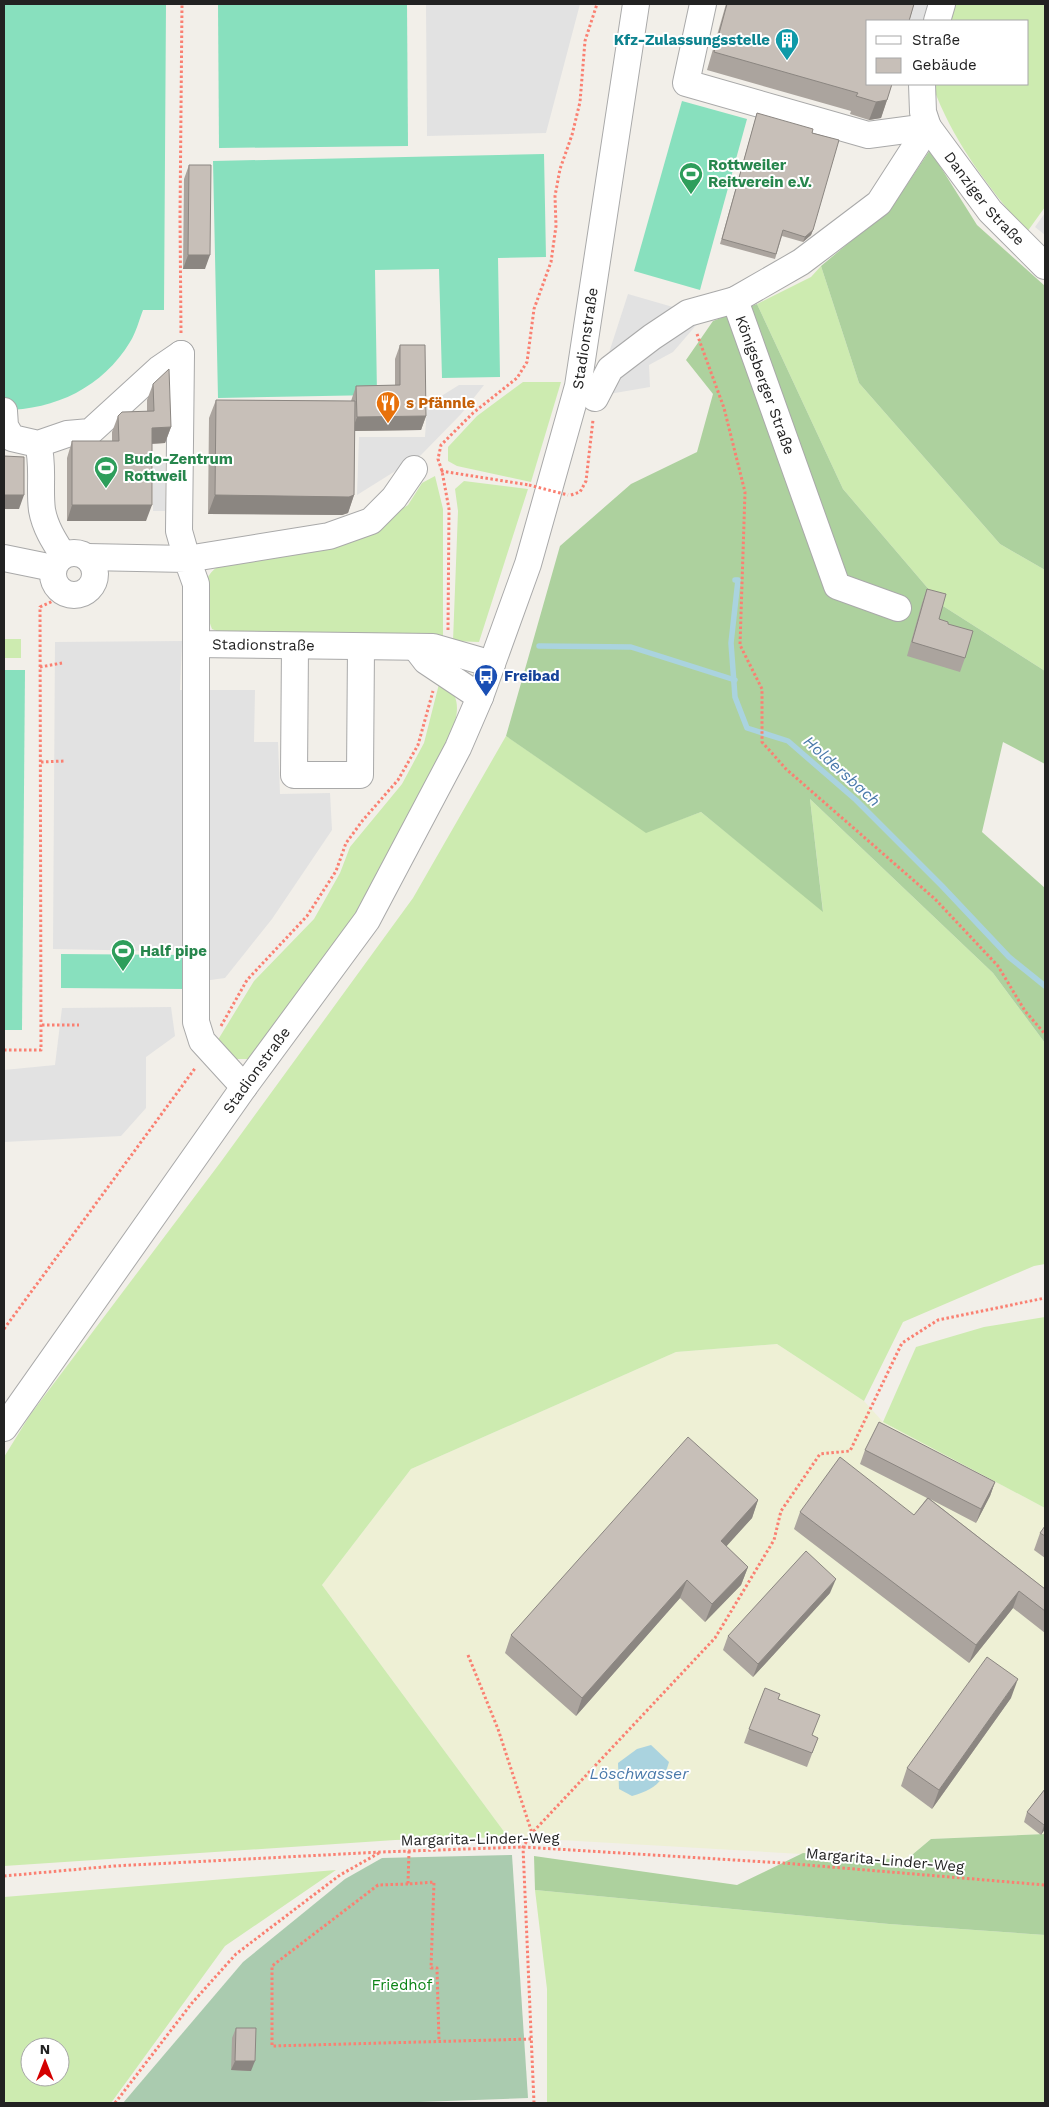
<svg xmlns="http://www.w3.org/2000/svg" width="1049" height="2107" viewBox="0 0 1049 2107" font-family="'Work Sans',sans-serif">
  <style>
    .farmland { fill: #eef0d5 }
    .grass { fill: #cdebb0; fill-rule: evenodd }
    .forest { fill: #add19e }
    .cemetery { fill: #aacbaf }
    .pitch { fill: #88e0be }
    .parking { fill: #e2e2e2 }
    .water { fill: #aad3df }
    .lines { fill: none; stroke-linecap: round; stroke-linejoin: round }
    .stream { stroke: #aad3df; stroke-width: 5.5 }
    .minor-casing { stroke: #a9a9a9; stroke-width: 28 }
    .path { stroke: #fa8072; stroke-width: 3; stroke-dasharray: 2.5 2.5; stroke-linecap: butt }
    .minor { stroke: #fff; stroke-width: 26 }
    .path-bridge { stroke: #fa8072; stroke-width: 3; stroke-dasharray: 2.5 2.5; stroke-linecap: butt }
    .wall { fill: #aba49e }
    .shaded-wall { fill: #8b8681 }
    .building { fill: #c7bfb8; stroke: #8b8681 }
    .labels { text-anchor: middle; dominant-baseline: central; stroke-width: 4; stroke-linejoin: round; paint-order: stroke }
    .culture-label { font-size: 15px; font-weight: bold; fill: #0d838f; stroke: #fff; text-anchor: end }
    .leisure-label { font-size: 15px; font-weight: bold; fill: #27864d; stroke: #fff; text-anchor: start }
    .street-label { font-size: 15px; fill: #222; stroke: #fff }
    .food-label { font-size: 15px; font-weight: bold; fill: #c56008; stroke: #fff; text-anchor: start }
    .transit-label { font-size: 15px; font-weight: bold; fill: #164399; stroke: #fff; text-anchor: start }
    .park-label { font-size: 15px; fill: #0c8416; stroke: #fff }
    .water-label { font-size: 16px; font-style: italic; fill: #4a7aab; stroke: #fff }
  </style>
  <rect width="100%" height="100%" fill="#f2efe9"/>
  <path class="farmland" d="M777,1344L864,1401L883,1422L1045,1508V1834L931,1839L906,1860L508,1837L322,1585L411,1469L676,1352Z"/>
  <g class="grass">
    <path d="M955,4H1045V207L1027,232C988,187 954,143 933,87V84H1028V21H949Z"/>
    <path d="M821,266L859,383L1000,544L1045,570V671L943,606L843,489L757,304L811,277Z"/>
    <path d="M523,382H561L531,482L457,466L448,461V447L477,416Z"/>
    <path d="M435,476L443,509V641L407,633L226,635L212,629C207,616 200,586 210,574C213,569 221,565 226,561L373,528L408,505L422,483Z"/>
    <path d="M464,481L528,489L479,642L453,641L458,511L455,489Z"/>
    <rect x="4" y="639" width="17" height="19"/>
    <path d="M440,680C444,684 451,689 454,695C461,708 454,726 450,738L357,912L252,1059H235L216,1043L254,981L314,919L340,873L350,847L402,784L424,743Z"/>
    <path d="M506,736L646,832L701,812L823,911L810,799L993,973L1045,1043V1264L1034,1266L903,1322L864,1401L777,1344L676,1352L411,1469L322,1585L508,1837L395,1840L4,1866V1457L30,1415L220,1163L413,898Z"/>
    <path d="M1045,1317V1508L883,1422L916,1347L984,1327Z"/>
    <path d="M336,1870L225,1946L111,2103H4V1897ZM30,2047H60V2077H30Z"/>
    <path d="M535,1890L889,1924L1045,1935V2103H547V1989Z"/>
  </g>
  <g class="forest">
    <path d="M930,150L977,225L1045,286V570L1000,544L859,383L821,266L892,207Z"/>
    <path d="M757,304L843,489L943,606L1045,671V764L1003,742L982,832L1045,888V1043L993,973L810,799L823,912L701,812L646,833L506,736L560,546L631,484L697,452L713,394L686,360L713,321Z"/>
    <path d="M1045,1834V1935L889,1924L535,1890L534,1856L737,1885L803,1853L906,1860L931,1839Z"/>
  </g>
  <path class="cemetery" d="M512,1855L528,2098L392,2103H123L243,1962L345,1879L382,1858Z"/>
  <g class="pitch">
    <path d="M4,4H166L164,310H143C139,320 136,333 130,342C103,387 55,410 4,410Z"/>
    <path d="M218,4H407L408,146L219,148Z"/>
    <path d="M682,101L747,119L700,290L634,271Z"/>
    <path d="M544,154L546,257L498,258L500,377L442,378L439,269L375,270L377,395L218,398L213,161Z"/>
    <path d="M4,670H25L22,1030H4Z"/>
    <path d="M61,954L186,955V989L61,988Z"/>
  </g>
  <g class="parking">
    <path d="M426,4H580L546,133L427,136Z"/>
    <path d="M913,4H930L925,21H908Z"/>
    <path d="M1045,213V235L1035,227Z"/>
    <path d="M628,294L704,316L673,352L649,365L650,387L609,394L607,359Z"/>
    <path d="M459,385H484L461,414L421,455L357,495L359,437H425L427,405Z"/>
    <rect x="153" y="461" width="12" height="50"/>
    <path d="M182,641L180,690H255L254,742H278L280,794L330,793L332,830L272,919L225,978L203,981L206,952L53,949L55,642Z"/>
    <path d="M171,1007L175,1036L146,1057V1108L121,1136L4,1142V1070L55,1065L62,1008Z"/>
  </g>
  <path class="water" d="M651,1745L669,1762C663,1784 652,1790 632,1796L619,1789L618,1763L637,1749Z"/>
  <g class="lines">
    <g class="stream">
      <path d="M735,580H738L731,643L735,697L747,728L788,741L856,800L942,886L1009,957L1045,986"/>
      <path d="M539,646L631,647L735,680"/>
    </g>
    <g class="minor-casing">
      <g id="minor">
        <path d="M703,4L686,83L868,135L928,127"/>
        <path d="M937,21L942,4"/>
        <path id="s1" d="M922,84L923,112L928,127L990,211L1045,266"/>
        <path d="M181,354L179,531L187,559L329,536L371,521L394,498L414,469"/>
        <path d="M595,398L610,369L652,337L688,313L735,300"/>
        <path d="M4,411L5,426L12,438L38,444L67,434L90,432L159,369L181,354"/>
        <path d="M38,444C44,465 39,488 42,510C45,527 54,541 63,555"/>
        <circle cx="74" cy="574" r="21"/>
        <path id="s2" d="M87,557L187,559L196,584V644L433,647L492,664"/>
        <path d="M4,558L53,568"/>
        <path d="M898,608L837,586L735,300L801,262L879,203L928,127"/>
        <path d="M196,644V1022L202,1041L244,1087"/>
        <path d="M295,646L294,775H360L361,647"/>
        <path d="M416,648L426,661L480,697"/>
        <path id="s3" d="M4,1428L244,1087L367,920L458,748L480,697L528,564L578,386L636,4"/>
      </g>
    </g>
    <g class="path">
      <path d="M181,333L180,217L182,4"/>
      <path d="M697,334L724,408L745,492L740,645L762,689V742L786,769L935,899L998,966L1025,1011L1045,1034"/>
      <path d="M441,471L529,485"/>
      <path d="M571,495L580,492L586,481L593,420"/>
      <path d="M448,630L449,509L442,471L438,459L441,445L473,413L517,378L527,362L534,309L551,262L556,226L555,196L560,169L572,135L580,102L585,41L597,4"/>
      <path d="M40,667L62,663"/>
      <path d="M41,762L64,761"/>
      <path d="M42,1025H79"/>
      <path d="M221,1026L247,980L307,916L336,871L346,843L363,820L398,780L418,745L433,691"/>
      <path d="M4,1050H41L40,607L68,594"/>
      <path d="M4,1329L196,1067"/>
      <path d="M468,1655L498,1729L532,1833"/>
      <path d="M409,1851L408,1884L434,1882L431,1968H437L439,2041"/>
      <path d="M4,1876L114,1866L381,1852L523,1847L783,1863L1045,1885"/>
      <path d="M408,1884L378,1885L272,1966V2046L531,2039"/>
      <path d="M115,2103L192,2003L236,1954L340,1875L379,1853"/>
      <path d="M534,2103L523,1847L532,1833L715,1638L774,1540L781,1511L820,1454L850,1451L902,1343L938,1320L1045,1298"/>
    </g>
    <use href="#minor" class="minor"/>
    <path class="path-bridge" d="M529,485L568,495"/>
  </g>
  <g class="wall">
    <path d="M726,4H914L887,100L881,118L869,120L850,114L851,111L707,70Z"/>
    <path d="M757,113L812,133L813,230L811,235L803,242L782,236L775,259L720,244Z"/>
    <path d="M189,165L205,269H183L184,179Z"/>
    <path d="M400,345L426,416L421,430L355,431L354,495L348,513L342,515L208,514L209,418L216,400L351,401L356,386L395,385V359Z"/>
    <path d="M153,384L171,427L165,443L152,444L146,521H67V458L72,441H112V432L118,416L147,411V400Z"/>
    <path d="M927,589L939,619L948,624L965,658L960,672L907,656L922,603Z"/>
    <path d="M865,1450L995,1482L990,1496L976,1523L930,1499L1045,1589V1633L1013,1608L969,1663L794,1529L800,1512L914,1515L927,1498L860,1464Z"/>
    <path d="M758,1500L752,1518L726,1546L748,1567L741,1585L705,1622L680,1598L576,1716L505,1653L511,1635Z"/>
    <path d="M1045,1526V1558L1034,1550L1040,1533Z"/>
    <path d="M830,1593L753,1677L723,1650L728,1636Z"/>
    <path d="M1011,1698L932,1809L901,1786L907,1768Z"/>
    <path d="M778,1699L812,1735L818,1738L807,1767L744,1743L749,1729Z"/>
    <path d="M1045,1789V1829L1041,1835L1024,1822L1027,1812Z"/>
    <path d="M236,2028L251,2071L231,2070L232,2038Z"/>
  </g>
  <g class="shaded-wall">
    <path d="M887,100L881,118L869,120L876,102Z"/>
    <path d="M813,230L811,235L803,242L805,237Z"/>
    <path d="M188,255H210L205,269H183Z"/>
    <path d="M426,416L421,430L352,431L357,417Z"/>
    <path d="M171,427L165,443L146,444L152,428Z"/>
    <path d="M4,495H24L19,509H4Z"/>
    <path d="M215,495H354L348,513L342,515L208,514Z"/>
    <path d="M72,505H152L146,521H67Z"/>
    <path d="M995,1482L990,1496L976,1523L981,1509Z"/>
    <path d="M758,1500L752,1518L715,1559L721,1541Z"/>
    <path d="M748,1567L741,1585L705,1622L712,1604Z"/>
    <path d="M836,1579L830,1593L753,1677L758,1664Z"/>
    <path d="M687,1580L680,1598L576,1716L582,1698Z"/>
    <path d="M1019,1591L1013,1608L969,1663L976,1645Z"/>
    <path d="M1018,1679L1011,1698L932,1809L939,1790Z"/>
    <path d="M1045,1824V1829L1041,1835L1044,1825Z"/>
    <path d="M235,2061H255L251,2071L231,2070Z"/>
  </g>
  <g class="building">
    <path d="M727,4H914L909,21H868V84H892L887,100L876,102L856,96L858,93L714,52Z"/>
    <path d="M757,113L813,129L812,133L839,140L813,230L805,237L783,230L776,254L722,239Z"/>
    <path d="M189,165H211L210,255H188Z"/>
    <path d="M400,345H425L426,416L357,417L356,386L400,385Z"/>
    <path d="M169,369L171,427L152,428V505H72V441H119L118,416L122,412L154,411L153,384Z"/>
    <path d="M216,400L355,401L354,495L349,497L215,495Z"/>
    <path d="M4,456L24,457V495H4Z"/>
    <path d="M927,589L946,594L939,619L948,622V624L973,631L965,658L912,642Z"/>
    <path d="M879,1422L995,1482L981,1509L865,1450Z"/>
    <path d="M688,1437L758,1500L721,1541L748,1567L712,1604L687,1580L582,1698L511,1635Z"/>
    <path d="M840,1457L914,1515L928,1498L1045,1589V1611L1019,1591L976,1645L800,1512Z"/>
    <path d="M1045,1526V1536L1040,1533Z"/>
    <path d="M806,1551L836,1579L758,1664L728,1636Z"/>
    <path d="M987,1657L1018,1679L939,1790L907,1768Z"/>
    <path d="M765,1688L780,1694L778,1699L820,1715L812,1735L818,1738L812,1753L749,1729Z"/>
    <path d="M1045,1789V1824L1044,1825L1027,1812Z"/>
    <path d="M236,2028H256L255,2061H235Z"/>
  </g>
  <defs>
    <g id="building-pin" transform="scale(1.25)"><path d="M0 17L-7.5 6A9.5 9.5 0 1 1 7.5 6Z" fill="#0f9aa8" stroke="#fff"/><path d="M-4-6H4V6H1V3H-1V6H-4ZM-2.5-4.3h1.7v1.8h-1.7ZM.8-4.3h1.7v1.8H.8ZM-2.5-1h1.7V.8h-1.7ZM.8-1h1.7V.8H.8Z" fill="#fff"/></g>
    <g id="stadium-pin" transform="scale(1.25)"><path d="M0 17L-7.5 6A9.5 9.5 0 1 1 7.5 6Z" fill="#2e9e5b" stroke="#fff"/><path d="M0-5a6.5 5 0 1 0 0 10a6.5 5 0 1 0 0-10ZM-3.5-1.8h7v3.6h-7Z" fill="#fff"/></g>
    <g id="restaurant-pin" transform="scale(1.25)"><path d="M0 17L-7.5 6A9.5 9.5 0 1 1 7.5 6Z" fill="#e8710a" stroke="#fff"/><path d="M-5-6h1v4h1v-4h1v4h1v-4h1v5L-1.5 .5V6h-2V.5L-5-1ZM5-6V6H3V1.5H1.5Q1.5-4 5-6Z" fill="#fff"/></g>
    <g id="bus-pin" transform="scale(1.25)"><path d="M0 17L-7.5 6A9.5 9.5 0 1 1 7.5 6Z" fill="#1a4fb4" stroke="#fff"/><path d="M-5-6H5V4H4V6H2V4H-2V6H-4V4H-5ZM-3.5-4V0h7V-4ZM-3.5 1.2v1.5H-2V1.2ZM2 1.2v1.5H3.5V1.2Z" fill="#fff"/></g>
  </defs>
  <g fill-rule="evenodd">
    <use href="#building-pin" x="787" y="40"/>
    <use href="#stadium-pin" x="691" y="174"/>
    <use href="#restaurant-pin" x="388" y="403"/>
    <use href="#stadium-pin" x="106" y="468"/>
    <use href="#bus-pin" x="486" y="676"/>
    <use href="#stadium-pin" x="123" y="951"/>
  </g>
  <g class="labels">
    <g class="culture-label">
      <text x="770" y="40">Kfz-Zulassungsstelle</text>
    </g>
    <g class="leisure-label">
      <text x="708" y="165">Rottweiler<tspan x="708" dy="17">Reitverein e.V.</tspan></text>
      <text x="124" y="459">Budo-Zentrum<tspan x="124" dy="17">Rottweil</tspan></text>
      <text x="140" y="951">Half pipe</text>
    </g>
    <g class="street-label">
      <text stroke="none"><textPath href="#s1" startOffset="135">Danziger Straße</textPath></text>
      <text stroke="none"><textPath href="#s3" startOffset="1249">Stadionstraße</textPath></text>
      <text transform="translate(765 385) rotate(70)">Königsberger Straße</text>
      <text stroke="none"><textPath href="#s2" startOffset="254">Stadionstraße</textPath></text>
      <text stroke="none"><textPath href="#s3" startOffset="438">Stadionstraße</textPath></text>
      <text transform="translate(480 1839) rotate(-1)">Margarita-Linder-Weg</text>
      <text transform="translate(885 1860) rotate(5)">Margarita-Linder-Weg</text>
    </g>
    <g class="food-label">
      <text x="406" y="403">s Pfännle</text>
    </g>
    <g class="transit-label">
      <text x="504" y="676">Freibad</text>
    </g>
    <g class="park-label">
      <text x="402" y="1985">Friedhof</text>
    </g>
    <g class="water-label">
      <text transform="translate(842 771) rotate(42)">Holdersbach</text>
      <text x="639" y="1773">Löschwasser</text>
    </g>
  </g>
  <rect width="1049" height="2107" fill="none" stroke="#222222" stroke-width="10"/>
  <rect x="866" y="20" width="162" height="65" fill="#ffffff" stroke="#a7a7a7"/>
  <rect x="876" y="36" width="25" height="8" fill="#ffffff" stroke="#a7a7a7"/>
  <text x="912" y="45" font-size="15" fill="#222222">Straße</text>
  <rect x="876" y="58" width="25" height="15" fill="#c7bfb8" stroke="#a7a7a7"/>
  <text x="912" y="70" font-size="15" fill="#222222">Gebäude</text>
  <g transform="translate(45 2062)"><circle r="24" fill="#ffffff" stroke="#a7a7a7"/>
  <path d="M0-4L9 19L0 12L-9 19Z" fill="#d40000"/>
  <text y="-8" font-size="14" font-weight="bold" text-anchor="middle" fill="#222222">N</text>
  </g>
</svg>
